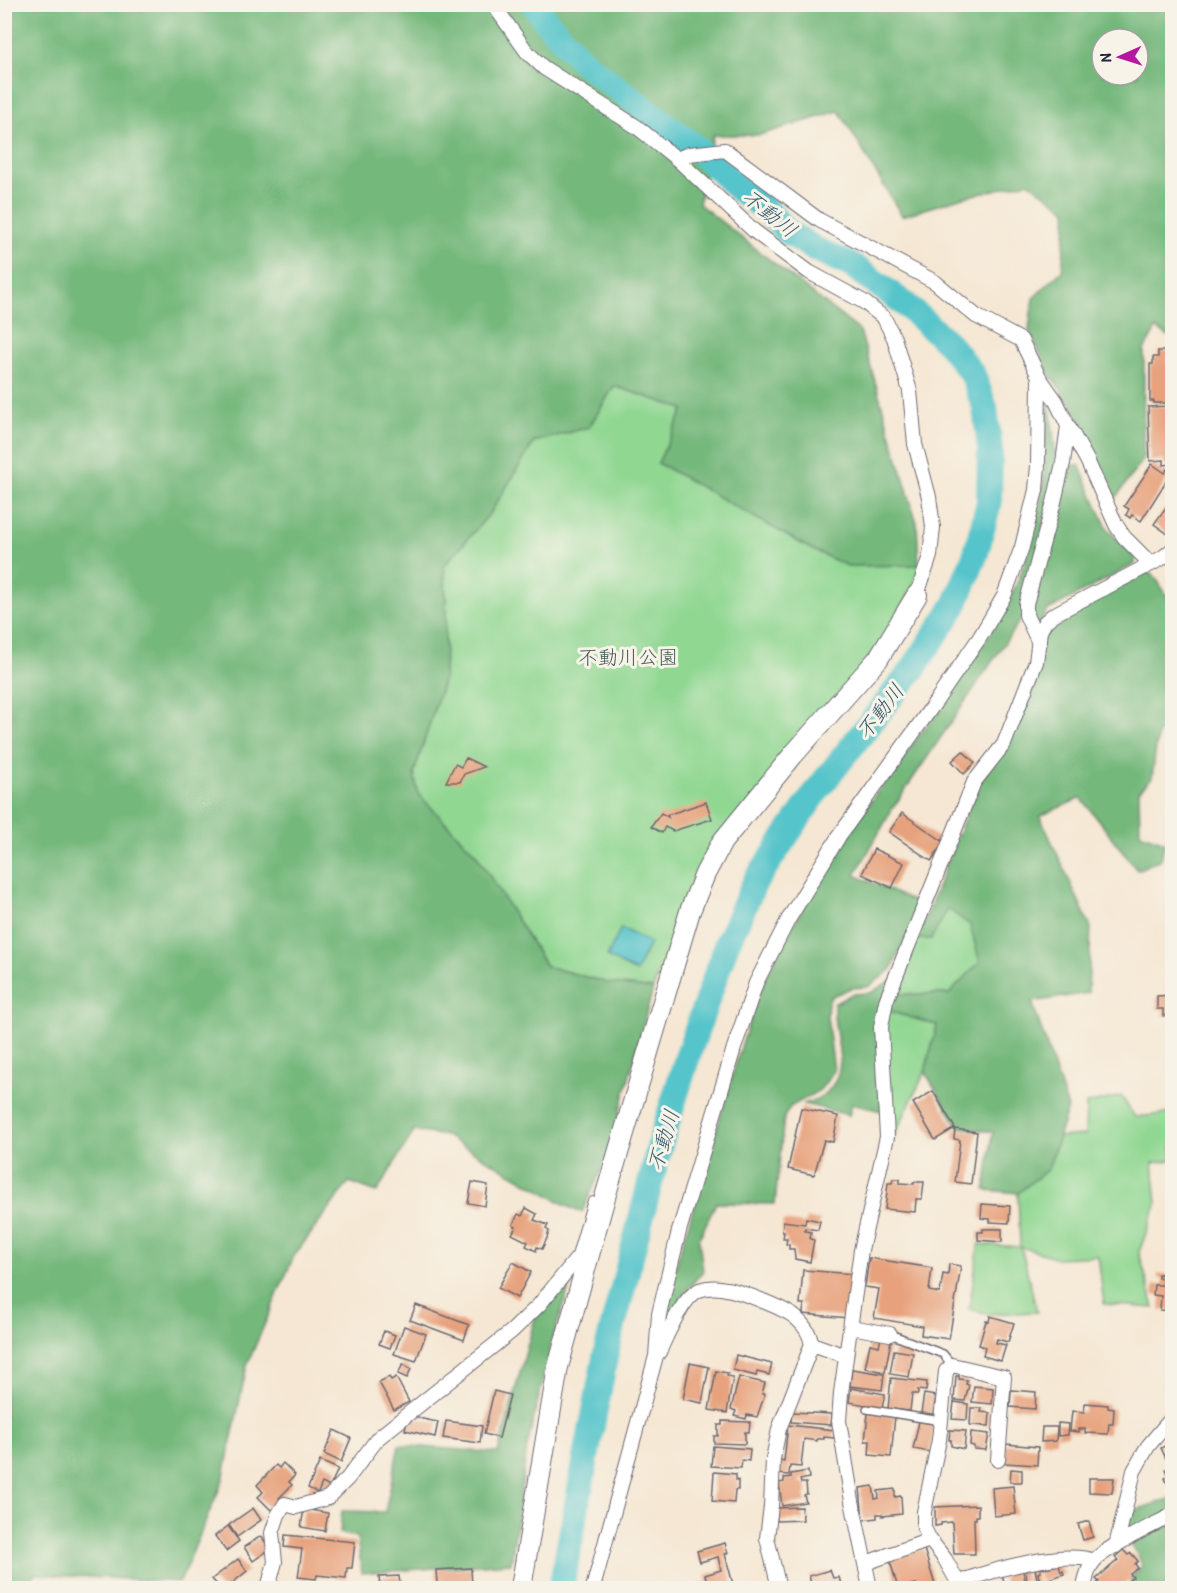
<svg xmlns="http://www.w3.org/2000/svg" width="1177" height="1593" viewBox="0 0 1177 1593" font-family="'Patrick Hand','Klee One',sans-serif">
  <style>
    .green { fill: #90d792; stroke: #597c66; stroke-width: 1.5 }
    .forest { fill: #74b87c; stroke: #4b6d5c; stroke-width: 1.5; fill-rule: evenodd }
    .water { fill: #57c5cb; stroke: #3c7483; stroke-width: 1.5 }
    .lines { fill: none; stroke-linecap: round; stroke-linejoin: round }
    .river { stroke: #57c5cb; stroke-width: 26 }
    .building { fill: #e7a27d }
    .lane-casing { stroke: #6c6770; stroke-width: 10 }
    .street-casing { stroke: #6c6770; stroke-width: 16 }
    .secondary-casing { stroke: #6c6770; stroke-width: 22 }
    .lane { stroke: #fff; stroke-width: 7 }
    .street { stroke: #fff; stroke-width: 14 }
    .secondary { stroke: #fff; stroke-width: 20 }
    .labels { text-anchor: middle; dominant-baseline: central; stroke-width: 6; stroke-linejoin: round; paint-order: stroke }
    .park-label { font-size: 20px; fill: #435855; stroke: #f7f3e8 }
    .water-label { font-size: 21px; font-style: italic; fill: #355b6d; stroke: #f7f3e8 }
  </style>
  <rect width="100%" height="100%" fill="#f7f3e8"/>
  <filter id="ink" filterUnits="userSpaceOnUse"><feTurbulence type="fractalNoise" baseFrequency=".0167" numOctaves="2"/><feDisplacementMap in="SourceGraphic" scale="12" xChannelSelector="R" yChannelSelector="G"/><feConvolveMatrix kernelMatrix="1 2 1 2 8 2 1 2 1" color-interpolation-filters="sRGB"/></filter>
  <filter id="wash" filterUnits="userSpaceOnUse"><feTurbulence type="fractalNoise" baseFrequency=".008" numOctaves="4" result="noise"/><feDisplacementMap in="SourceGraphic" scale="24" xChannelSelector="R" yChannelSelector="G"/><feGaussianBlur stdDeviation="1.35" result="paint"/><feColorMatrix in="noise" values="0 0 0 0 0 0 0 0 0 0 0 0 0 0 0 0 0 1.4 0 .05"/><feComposite in="paint" operator="in"/></filter>
  <g filter="url(#wash)">
    <rect width="100%" height="100%" fill="#f5e7d3"/>
    <g class="green">
      <path d="M614,386L684,409L658,463L811,549L848,566L919,565L914,584L890,631L698,872L653,989L608,983L546,966L476,854L418,794L414,773L444,678L446,601L444,566L491,512L534,442L589,427Z"/>
      <path d="M948,908L970,925L980,962L949,994H894L917,939H931Z"/>
      <path d="M888,1011L937,1025L925,1072L892,1140L885,1027Z"/>
      <path d="M1121,1096L1135,1117L1172,1113V1160L1153,1163L1157,1203L1139,1252L1154,1308L1104,1304L1098,1256L1058,1258L1021,1247L1037,1312L989,1314L969,1309L979,1244L1020,1247L1018,1193L1048,1169L1059,1137L1085,1135L1086,1104Z"/>
    </g>
    <g class="forest">
      <path d="M5,5H1172V338L1156,329L1144,350L1143,460L1114,500L1071,404L1049,373L1029,330L1033,298L1062,271L1067,210L1028,182L960,198L902,216L839,111L760,135H713L699,204L860,331L917,523L919,565L848,566L811,549L658,463L684,409L614,386L589,427L534,442L491,512L444,566L446,601L444,678L414,773L418,794L476,854L546,966L608,983L653,989L608,1155L582,1212L571,1208L446,1136L414,1131L377,1192L349,1182L294,1256L247,1365L223,1480L180,1582L33,1574L31,1588H5ZM1102,39H1138V75H1102Z"/>
      <path d="M1050,406L1056,458L1054,477L1023,616L893,808L855,875L922,905L891,970L868,987L851,988L832,996L828,1002L827,1016L834,1071L820,1090L790,1107L784,1117L775,1204L716,1203L699,1239L703,1271L687,1290L665,1335C665,1290 687,1230 700,1187C720,1120 737,1052 762,987C768,971 777,956 785,941C803,907 823,873 844,840C897,759 964,686 1009,600C1026,567 1036,529 1042,493C1047,466 1044,439 1044,412Z"/>
      <path d="M1071,465H1079L1108,530L1135,557V564L1048,610L1037,627L1029,607L1058,506L1065,494Z"/>
      <path d="M1146,572L1153,574L1172,603V733L1158,732L1152,778L1139,791L1140,833L1165,842L1161,859L1137,870L1081,798L1040,816L1091,928L1088,993L1032,1002L1068,1108L1048,1169L1018,1193L985,1190L993,1132L958,1127L925,1072L937,1025L888,1011L894,994H949L980,962L970,925L948,909L931,939H917L978,784L1008,746L1045,633L1056,619Z"/>
      <path d="M892,980L883,999L882,1111L852,1104L849,1115L804,1104C810,1101 820,1099 825,1094C854,1068 831,1036 834,1004L852,994L870,993Z"/>
      <path d="M575,1270L552,1341L527,1447L511,1563L362,1573L357,1537L340,1533L342,1511L385,1512L399,1445L498,1453L535,1318Z"/>
      <path d="M1172,1498V1588H1128L1133,1576L1142,1566L1140,1559L1124,1533L1126,1513Z"/>
    </g>
    <path class="water" d="M621,928L650,943L636,972L607,957Z"/>
    <g class="lines">
      <path class="river" d="M534,4L546,21L582,61L695,147L741,191L767,210L786,231L815,249L853,266L906,305L950,345L973,375L985,408L990,449L989,502L976,553L955,605L913,669L818,789L755,882L726,946L689,1052L661,1141L606,1353L561,1588"/>
    </g>
    <g id="blocks">
      <g class="building">
        <path d="M1158,351H1172V360H1168V365H1172V403H1154V401H1150V364H1153V357H1158Z"/>
        <path d="M1171,406L1172,414H1169L1170,420H1172V464L1164,465V460L1150,461L1148,407Z"/>
        <path d="M1152,464L1165,473L1167,469L1172,472L1141,521L1132,515L1130,518L1126,515L1129,509L1124,506Z"/>
        <path d="M1172,499V532L1171,531L1168,534L1154,524Z"/>
        <path d="M963,751L975,763L964,774L952,761Z"/>
        <path d="M466,758L484,767L464,774L460,782H446L455,764L461,767Z"/>
        <path d="M706,802L712,819L673,831L665,827L662,833L651,827L661,813L668,817L667,815Z"/>
        <path d="M902,813L944,842L931,861L889,832Z"/>
        <path d="M874,849L904,863L892,888L862,874Z"/>
        <path d="M1172,995V1015L1163,1016V1009H1157V996Z"/>
        <path d="M933,1091L955,1128L935,1140L913,1103Z"/>
        <path d="M801,1108L838,1116L833,1142L824,1140L814,1175L788,1169Z"/>
        <path d="M955,1129L977,1132L971,1184L955,1182L960,1140L954,1139Z"/>
        <path d="M893,1179H900V1183L914,1184V1182H924L922,1199H916L915,1212L885,1209L888,1183H892Z"/>
        <path d="M472,1182L488,1185L485,1206L468,1203Z"/>
        <path d="M982,1204L1010,1206L1009,1223L990,1222V1219L981,1218Z"/>
        <path d="M526,1208L537,1214L534,1220L548,1225L546,1229L549,1231L547,1238L542,1249L537,1247L536,1251L526,1246L528,1242L512,1234L516,1227L513,1225L518,1214L522,1216Z"/>
        <path d="M806,1218L820,1221L818,1230L805,1228L804,1231L811,1232L810,1239L814,1240L810,1262L795,1259L794,1249H789V1245L786,1244L787,1239H783L784,1232H782L783,1221L805,1224Z"/>
        <path d="M983,1229H1002V1242L978,1240V1232H983Z"/>
        <path d="M869,1258L932,1268L929,1291L940,1293L943,1274L948,1275L949,1264L961,1266L949,1339L921,1335L922,1326L874,1318L879,1289L865,1287Z"/>
        <path d="M513,1262L531,1272L517,1298L498,1288Z"/>
        <path d="M803,1270L853,1274L849,1318L803,1314L804,1304H800Z"/>
        <path d="M1158,1274L1172,1275V1311L1160,1310L1161,1296L1153,1295L1154,1285H1163V1279L1158,1278Z"/>
        <path d="M416,1305L469,1325L464,1340L410,1320Z"/>
        <path d="M990,1316L1014,1323L1008,1342L997,1339L996,1343L1006,1345L1001,1361L983,1356L985,1347L979,1345L986,1321L989,1322Z"/>
        <path d="M404,1326L426,1334L416,1361L394,1354Z"/>
        <path d="M384,1331L395,1335L390,1348L379,1344Z"/>
        <path d="M881,1338L891,1340L885,1372L865,1368L870,1344L879,1346Z"/>
        <path d="M894,1350L913,1353L909,1377L890,1374Z"/>
        <path d="M736,1355L772,1364L769,1375L757,1372L756,1376L733,1370Z"/>
        <path d="M690,1363L709,1367L702,1403L683,1399Z"/>
        <path d="M403,1364L411,1369L407,1378L398,1374Z"/>
        <path d="M852,1369L884,1374L882,1390L850,1386Z"/>
        <path d="M716,1371L728,1373L727,1376L733,1377L727,1413L709,1410Z"/>
        <path d="M956,1376H959V1379L967,1380L966,1384L969,1385L965,1401L954,1400Z"/>
        <path d="M389,1377L391,1380L396,1377L409,1402L394,1410L379,1382Z"/>
        <path d="M739,1377L765,1383L762,1394H765L757,1417L747,1415L746,1419L734,1416L736,1411L731,1409Z"/>
        <path d="M891,1378L927,1382L926,1391L918,1390V1394H912L910,1411L888,1409Z"/>
        <path d="M974,1386L993,1388L992,1404L972,1402Z"/>
        <path d="M851,1388L885,1394L882,1408L849,1402Z"/>
        <path d="M1011,1390L1036,1392L1035,1409L1010,1407Z"/>
        <path d="M494,1391L510,1395L499,1438L484,1434Z"/>
        <path d="M924,1394L936,1396L933,1414L921,1413Z"/>
        <path d="M954,1402L968,1404L967,1420L952,1419Z"/>
        <path d="M1085,1403L1108,1405V1408L1114,1409L1113,1424H1109L1108,1434L1085,1433V1429H1079V1432L1070,1431L1072,1411L1084,1412Z"/>
        <path d="M971,1408H982L981,1412L990,1413L989,1426L970,1425Z"/>
        <path d="M792,1412L832,1414L831,1425L791,1422Z"/>
        <path d="M868,1413L895,1416L891,1457L869,1455L870,1441H865Z"/>
        <path d="M408,1416L438,1422L435,1437L405,1430Z"/>
        <path d="M446,1421L482,1426L480,1443L443,1438Z"/>
        <path d="M722,1421L750,1422L749,1432H745V1444L714,1443V1436H718V1425H722Z"/>
        <path d="M919,1421L935,1424L930,1452L913,1449Z"/>
        <path d="M1058,1423L1069,1424L1068,1435L1058,1436Z"/>
        <path d="M788,1425L835,1430L834,1438L824,1437V1439H817V1441L804,1439L801,1467L790,1466L789,1475L777,1474L778,1460L784,1461Z"/>
        <path d="M1042,1427H1057L1056,1441L1041,1442Z"/>
        <path d="M334,1430L351,1438L341,1462L324,1454Z"/>
        <path d="M950,1430L966,1431L964,1449L951,1446V1440H949Z"/>
        <path d="M971,1432L989,1434L986,1450L974,1449V1446L970,1445Z"/>
        <path d="M1172,1442V1494L1165,1478L1169,1476L1166,1469L1170,1467L1161,1448Z"/>
        <path d="M1005,1444L1038,1447L1037,1465L1004,1463Z"/>
        <path d="M713,1446L750,1449L749,1461L742,1460L741,1468L711,1466Z"/>
        <path d="M320,1461L338,1469L330,1487L322,1483L318,1493L308,1488Z"/>
        <path d="M283,1463L295,1475L289,1482L292,1485L279,1498L281,1501L271,1510L258,1497L263,1492L257,1485L276,1465L279,1468Z"/>
        <path d="M1011,1469L1022,1470V1482H1010Z"/>
        <path d="M808,1471L809,1478L800,1480L801,1483H806L807,1494L804,1495L806,1502L782,1506L779,1483L784,1482V1478L791,1477V1474Z"/>
        <path d="M714,1472L736,1474V1480H738V1490H735L734,1503L712,1501Z"/>
        <path d="M1089,1478H1114L1112,1493L1089,1492Z"/>
        <path d="M873,1486L875,1499L879,1498L878,1491L895,1489V1497L901,1496L902,1514L882,1516V1514H877V1518L863,1520L860,1488Z"/>
        <path d="M1013,1486L1016,1514L994,1516L992,1488Z"/>
        <path d="M978,1505V1516H976V1519H974L975,1554H954L952,1522L941,1523V1525L935,1526V1507Z"/>
        <path d="M802,1507L803,1520L777,1521L776,1508Z"/>
        <path d="M253,1508L261,1520L237,1537L229,1525Z"/>
        <path d="M304,1509L328,1513L325,1531L301,1527Z"/>
        <path d="M1089,1521L1093,1537L1083,1540L1078,1524Z"/>
        <path d="M228,1526L239,1541L226,1551L215,1536Z"/>
        <path d="M285,1535L355,1542L352,1568H347L346,1578L317,1575L316,1579L298,1577L302,1549L284,1547Z"/>
        <path d="M261,1536L270,1549L253,1561L244,1547Z"/>
        <path d="M725,1543L728,1553L725,1554L734,1588H694V1586L707,1582L705,1575L721,1570L718,1557L700,1562L697,1551Z"/>
        <path d="M924,1549L936,1588H917L916,1584L898,1588L889,1558Z"/>
        <path d="M1123,1550L1128,1555L1131,1553L1138,1561L1135,1564L1138,1568L1130,1574L1133,1577L1120,1588H1091L1099,1582L1096,1579L1118,1560L1115,1557Z"/>
        <path d="M238,1559L247,1571L226,1588H220L212,1579Z"/>
        <path d="M1059,1565L1061,1572L1063,1571L1064,1574L1040,1582L1038,1573L1041,1572L1040,1569Z"/>
        <path d="M471,1568L472,1586L443,1587V1584H437L436,1570Z"/>
        <path d="M1035,1568L1038,1584L1027,1585L1026,1569Z"/>
        <path d="M830,1570L833,1578L839,1577L842,1588H812L809,1576Z"/>
        <path d="M1023,1570L1026,1585L1005,1588L1002,1573Z"/>
        <path d="M399,1576L400,1585H396V1588H380L379,1577Z"/>
      </g>
    </g>
  </g>
  <g filter="url(#ink)">
    <use href="#blocks" fill-opacity="0" stroke="#6c6770" stroke-width="1.5"/>
    <g class="lines">
      <g class="lane-casing">
        <g id="lane">
          <path d="M890,1334L943,1354L952,1365"/>
          <path d="M867,1409L941,1421"/>
        </g>
      </g>
      <g class="street-casing">
        <g id="street">
          <path d="M493,4L527,52L544,68L637,127L677,159L689,154L725,150L819,220L935,282L976,316L1021,340L1039,377L1056,401L1068,426L1063,463L1054,502L1026,604V615L1039,643"/>
          <path d="M677,159L754,231L809,272L864,302L884,318L894,338L910,391L915,444L929,497L933,527L930,556L917,595"/>
          <path d="M1068,426L1087,460L1116,525L1124,537L1151,564L1162,558L1172,550"/>
          <path d="M851,1327L890,1334"/>
          <path d="M659,1352C667,1335 682,1298 699,1290C707,1287 718,1287 726,1289C740,1291 790,1310 798,1320C805,1326 810,1335 812,1344"/>
          <path d="M930,1540L924,1528V1512L939,1440L946,1371L952,1365L1004,1377L998,1460"/>
          <path d="M1116,1546L1134,1471L1148,1446L1172,1418"/>
          <path d="M866,1563L930,1540L945,1559L961,1588"/>
          <path d="M959,1582C990,1571 1064,1549 1094,1561"/>
          <path d="M268,1588L275,1562L272,1533L278,1515L285,1504L296,1507L328,1498L348,1478L378,1438L512,1331L539,1305L579,1256L594,1204"/>
          <path d="M593,1588L656,1356L659,1314L679,1231L734,1048L756,983L788,920L839,836L934,704L980,637L1004,596L1022,547L1036,490L1038,465L1039,377"/>
          <path d="M779,1588L767,1538L771,1506L773,1459L779,1429L812,1344L846,1356"/>
          <path d="M870,1588L852,1501L839,1421L841,1393L861,1250L887,1137L881,1027L886,1001L974,782L1004,744L1036,662L1040,631L1045,622L1053,615L1151,564"/>
          <path d="M1084,1588C1086,1579 1087,1569 1094,1561C1106,1547 1154,1525 1172,1515"/>
        </g>
      </g>
      <g class="secondary-casing">
        <path id="secondary" d="M521,1588L558,1367L605,1197L690,911L705,874L722,842L793,755L878,659L917,595"/>
      </g>
      <use href="#lane" class="lane"/>
      <use href="#street" class="street"/>
      <use href="#secondary" class="secondary"/>
    </g>
  </g>
  <g class="labels">
    <g class="park-label">
      <text x="628" y="656">不動川公園</text>
    </g>
    <g class="water-label">
      <text transform="translate(770 213) rotate(39)">不動川</text>
      <text transform="translate(880 711) rotate(-52)">不動川</text>
      <text transform="translate(663 1140) rotate(-73)">不動川</text>
    </g>
  </g>
  <rect width="1177" height="1593" fill="none" stroke="#f7f3e8" stroke-width="24"/>
  <g transform="translate(1120 57) rotate(267)"><circle r="28" fill="#f7f3e8" stroke="#a29fa3" stroke-width="1.5"/>
  <path d="M0-4.5L10 22L0 15L-10 22Z" fill="#b5179e"/>
  <text y="-9" font-size="16" font-weight="bold" text-anchor="middle" fill="#22223b">N</text>
  </g>
</svg>
